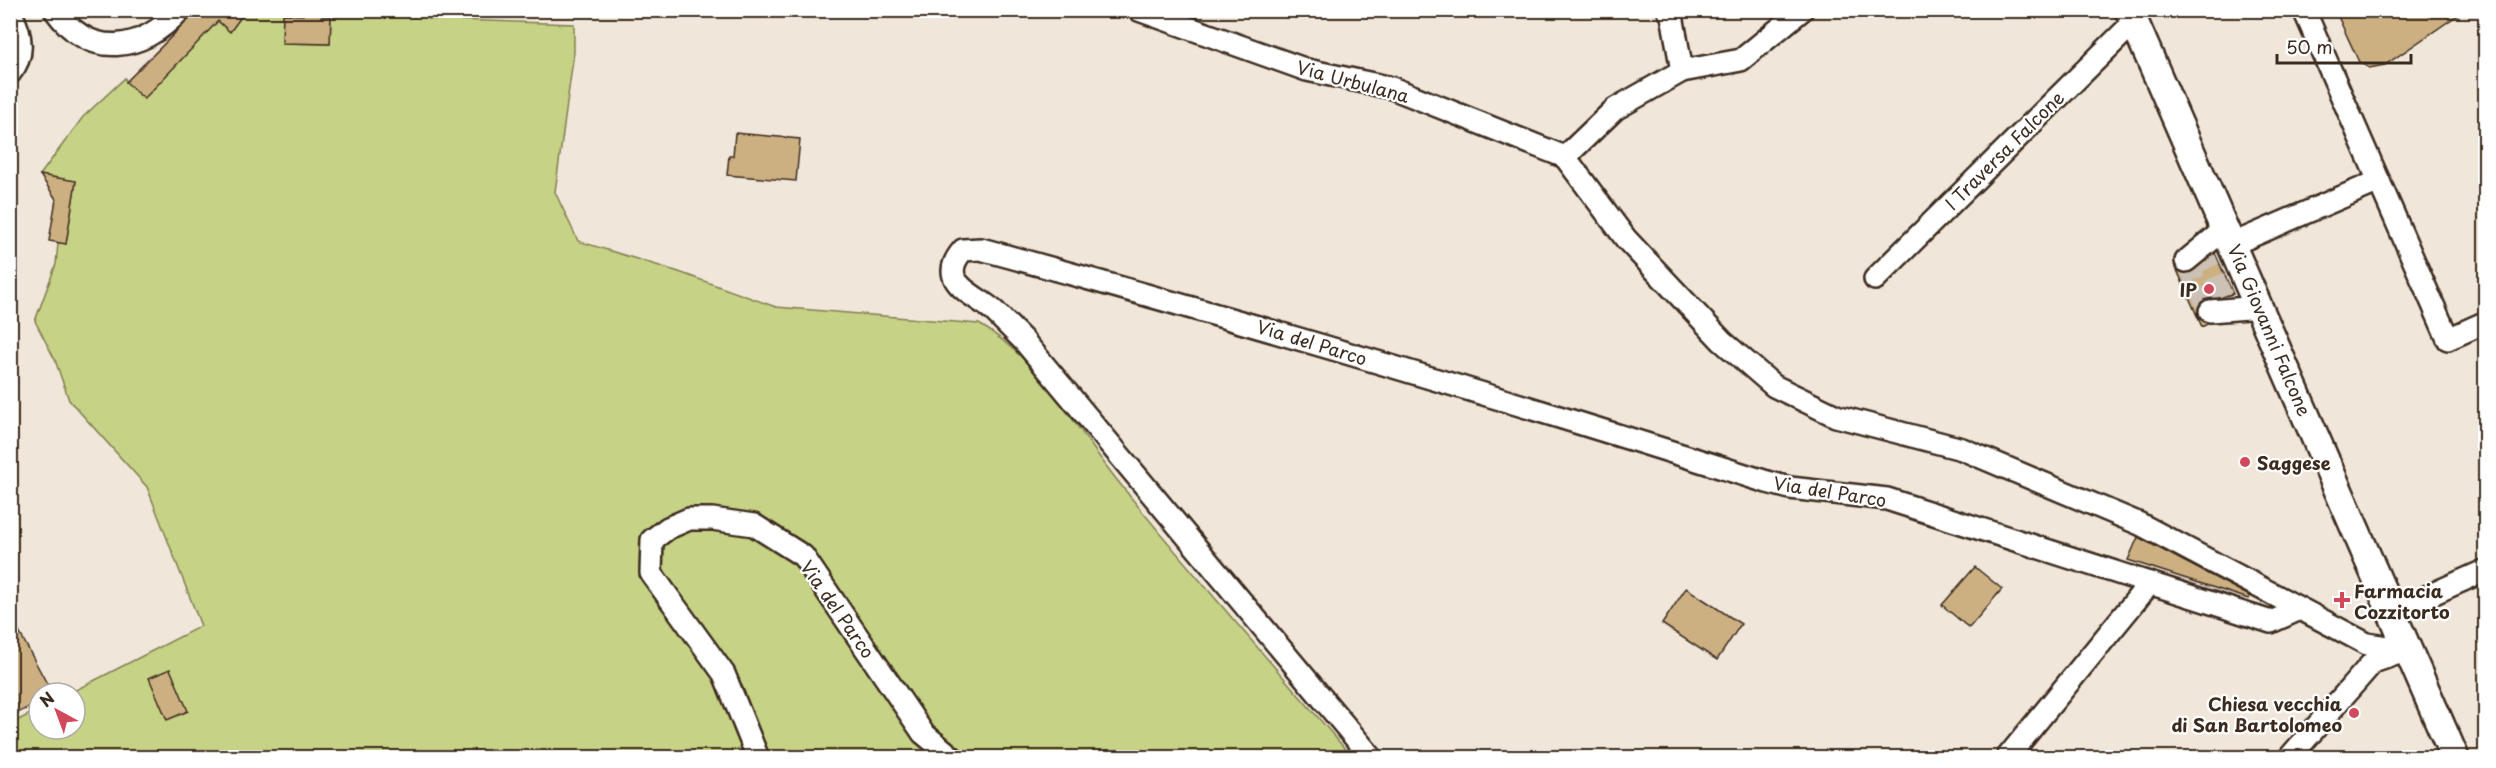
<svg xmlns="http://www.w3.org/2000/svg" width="2496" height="768" viewBox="0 0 2496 768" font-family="'Playpen Sans',sans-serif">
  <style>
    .green { fill: #c6d285; stroke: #807e52; stroke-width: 1.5 }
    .building { fill: #cdb082; stroke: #3b2a1e; stroke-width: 1.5 }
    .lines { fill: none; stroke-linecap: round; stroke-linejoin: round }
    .minor-tunnel { stroke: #ccc1b4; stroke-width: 21; stroke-dasharray: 21 10; stroke-linecap: butt }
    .minor-casing { stroke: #3b2a1e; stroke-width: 26 }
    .major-casing { stroke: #3b2a1e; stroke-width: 32 }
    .minor { stroke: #fff; stroke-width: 21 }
    .major { stroke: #fff; stroke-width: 27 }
    .poi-dot { fill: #d1495b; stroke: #fff; stroke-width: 2 }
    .labels { text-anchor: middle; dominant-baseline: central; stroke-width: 4.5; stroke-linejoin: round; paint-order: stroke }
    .street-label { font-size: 18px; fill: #3b2a1e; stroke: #fff }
    .poi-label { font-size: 18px; font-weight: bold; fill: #3b2a1e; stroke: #fff; text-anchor: end }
  </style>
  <rect width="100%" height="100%" fill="#f0e7da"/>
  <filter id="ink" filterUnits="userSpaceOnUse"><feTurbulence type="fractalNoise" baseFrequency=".0167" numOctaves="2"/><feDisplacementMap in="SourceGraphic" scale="12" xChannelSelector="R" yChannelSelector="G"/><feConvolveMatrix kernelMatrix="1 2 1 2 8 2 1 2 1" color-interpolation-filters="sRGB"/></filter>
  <g filter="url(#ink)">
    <path class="green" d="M246,10L284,11L283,43L330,44L331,11H429L428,19L574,24V52L555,192L578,241L679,272L776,307L979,324C1037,357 1076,428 1117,480C1192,575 1274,665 1352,757L11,758V724L39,709V729H75V693H70L201,626L147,487L69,400L55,360L35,321L56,264L58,243L66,244L76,181L40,175L83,117L125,78L126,82L218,21L230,32Z"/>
    <g class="building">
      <path d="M193,10H246L230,32L218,21L144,99L126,82L189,19Z"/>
      <path d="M303,10H322V16H331L330,44L282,43L283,14L303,15Z"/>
      <path d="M2335,10H2465L2385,65L2369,68L2359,62Z"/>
      <path d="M735,133L800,139L796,181L727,175L729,156H733Z"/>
      <path d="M40,175L76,181L66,244L49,241L56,199Z"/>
      <path d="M2215,253L2233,294L2202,301L2197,313L2200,319L2209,323L2202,327L2177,270L2189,273Z"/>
      <path d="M2138,537L2250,596L2249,599L2128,560Z"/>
      <path d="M1975,567L2002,589L1969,628L1942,605Z"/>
      <path d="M1686,588L1741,624L1717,660L1662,624Z"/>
      <path d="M10,615L52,693H39V702L10,717Z"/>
      <path d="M170,669L188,711L167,720L149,678Z"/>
    </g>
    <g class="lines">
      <g class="minor-tunnel">
        <path d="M2201,249L2228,309"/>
        <path d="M2186,261L2210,311"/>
      </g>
      <g class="minor-casing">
        <g id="minor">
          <path d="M55,10C91,61 142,51 180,10"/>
          <path d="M1139,10L1307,70L1392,88L1565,157"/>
          <path d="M1668,10L1672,15L1682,71"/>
          <path d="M2304,10L2448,339L2486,322"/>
          <path d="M10,12C21,32 26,54 10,73"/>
          <path d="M1565,157L1626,239L1722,341L1774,386L1836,416L1962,449L2140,524L2367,644L2408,650"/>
          <path d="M1565,157L1615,109L1682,71L1741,60L1802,10"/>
          <path d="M2233,244L2379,181"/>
          <path d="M2186,261L2226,228"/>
          <path d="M1875,279L2134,22"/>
          <path d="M2210,311L2260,307"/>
          <path d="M2392,612L2486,570"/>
          <path d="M758,758L724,674L651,573L652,540L668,528L689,519H712L754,525L803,556L923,733L953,758"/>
          <path d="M1372,758L1024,341C1014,331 1004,321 994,311C973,293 935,282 963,250L981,249C1245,321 1506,399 1767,482L1790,488L1887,499L2271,622L2300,609"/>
          <path d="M2007,758L2150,583"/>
          <path d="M2289,758L2373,662L2405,651"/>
        </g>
      </g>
      <g class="major-casing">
        <path id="major" d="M2129,10L2455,758"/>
      </g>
      <use href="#minor" class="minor"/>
      <use href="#major" class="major"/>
    </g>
  </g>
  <g class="poi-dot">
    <circle cx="2209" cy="289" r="6"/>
    <circle cx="2245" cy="462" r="6"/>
    <path d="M2339 591h6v6h6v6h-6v6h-6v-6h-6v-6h6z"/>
    <circle cx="2354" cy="713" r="6"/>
  </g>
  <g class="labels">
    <g class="street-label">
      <text transform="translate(1353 81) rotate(15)">Via Urbulana</text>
      <text transform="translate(2004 150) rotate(-45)">I Traversa Falcone</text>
      <text transform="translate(2270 330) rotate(67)">Via Giovanni Falcone</text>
      <text transform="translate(1312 342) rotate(17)">Via del Parco</text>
      <text transform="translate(1830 491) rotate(9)">Via del Parco</text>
      <text transform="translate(838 609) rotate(55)">Via del Parco</text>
    </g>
    <g class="poi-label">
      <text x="2197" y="289">IP</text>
      <text x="2257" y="462" text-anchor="start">Saggese</text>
      <text x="2354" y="590" text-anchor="start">Farmacia<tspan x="2354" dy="21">Cozzitorto</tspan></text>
      <text x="2342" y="703">Chiesa vecchia<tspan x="2342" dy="21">di San Bartolomeo</tspan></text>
    </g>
  </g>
  <rect width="2496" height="768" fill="none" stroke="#fff" stroke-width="36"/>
  <rect x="18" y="18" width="2460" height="732" fill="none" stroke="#3b2a1e" stroke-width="2" filter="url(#ink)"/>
  <g transform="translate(57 711) rotate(319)"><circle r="28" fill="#ffffff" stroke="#b1aaa5" stroke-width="1.5"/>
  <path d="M0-4.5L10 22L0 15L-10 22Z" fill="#d1495b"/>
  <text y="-9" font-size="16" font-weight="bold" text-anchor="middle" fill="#3b2a1e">N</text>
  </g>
  <path d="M2277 54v9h134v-9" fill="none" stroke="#3b2a1e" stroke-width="3"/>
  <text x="2286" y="54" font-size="18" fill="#3b2a1e" stroke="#ffffff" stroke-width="4.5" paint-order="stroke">50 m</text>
</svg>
